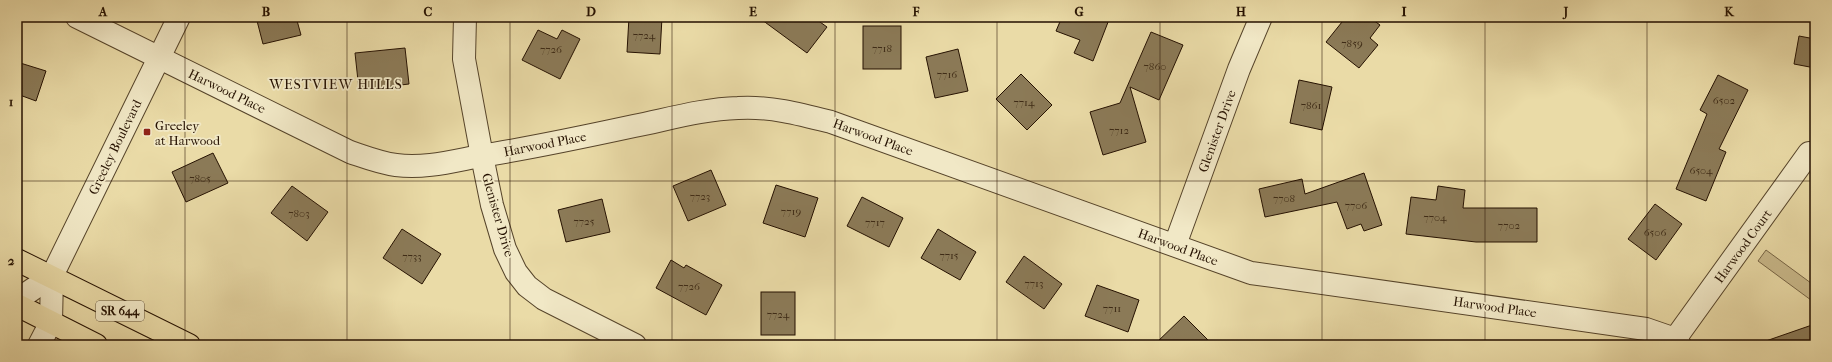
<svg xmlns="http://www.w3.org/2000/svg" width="1832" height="362" viewBox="0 0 1832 362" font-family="'IM FELL French Canon',serif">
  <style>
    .green { fill: #c9b98b; stroke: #776546 }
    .building { fill: #8b7a57; stroke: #251101 }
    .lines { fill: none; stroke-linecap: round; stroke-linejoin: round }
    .minor-casing { stroke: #56442a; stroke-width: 24 }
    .major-casing { stroke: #251101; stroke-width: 24 }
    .minor { stroke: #f1e8c6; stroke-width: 22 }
    .major { stroke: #eadba7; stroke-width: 22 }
    .grid { fill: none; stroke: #251101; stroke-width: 1; stroke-opacity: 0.55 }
    .poi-dot { fill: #8f2418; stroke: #f1e8c6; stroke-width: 1.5 }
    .labels { text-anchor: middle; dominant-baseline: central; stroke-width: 3.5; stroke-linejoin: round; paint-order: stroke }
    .number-label { font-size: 11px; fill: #3e2b16 }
    .shield { fill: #f1e8c6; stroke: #62523c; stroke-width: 1 }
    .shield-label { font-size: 12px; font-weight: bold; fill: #251101 }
    .street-label { font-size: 13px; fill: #251101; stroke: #f1e8c6 }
    .poi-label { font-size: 13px; fill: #251101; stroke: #f1e8c6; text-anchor: start }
    .neighbourhood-label { font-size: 14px; letter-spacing: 1px; fill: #251101; stroke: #f1e8c6 }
    .neatline { fill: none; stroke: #251101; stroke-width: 1.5 }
    .grid-label { font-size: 13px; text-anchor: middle; font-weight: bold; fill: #251101 }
  </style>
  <rect width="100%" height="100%" fill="#eadba7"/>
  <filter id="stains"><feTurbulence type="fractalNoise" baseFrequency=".005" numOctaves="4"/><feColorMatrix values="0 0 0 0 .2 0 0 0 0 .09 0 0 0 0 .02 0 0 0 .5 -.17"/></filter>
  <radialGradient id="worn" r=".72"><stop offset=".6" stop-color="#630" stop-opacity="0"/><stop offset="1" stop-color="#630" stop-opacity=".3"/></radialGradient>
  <path class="green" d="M1766,250L1815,286V303L1758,261Z"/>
  <g class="building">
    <path d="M256,17H296L301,35L263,44Z"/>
    <path d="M629,17H662L660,54L627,52Z"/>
    <path d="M758,17H813L827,27L807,53Z"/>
    <path d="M1062,17H1110L1093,61L1074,53L1080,40L1056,31Z"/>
    <path d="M1346,17H1369L1380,25L1370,38L1378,45L1359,68L1326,42Z"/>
    <rect x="863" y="26" width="38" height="43"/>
    <path d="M538,30L557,39L562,30L580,39L560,79L522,60Z"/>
    <path d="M1151,32L1183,45L1159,100L1130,87L1146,142L1103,155L1090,112L1120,103Z"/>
    <path d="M1799,36L1815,39V68L1794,64Z"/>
    <path d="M405,48L409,84L359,90L355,53Z"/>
    <path d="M958,49L968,91L935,98L926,57Z"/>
    <path d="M17,62L46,71L36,101L17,94Z"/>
    <path d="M1021,74L1052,105L1027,130L996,99Z"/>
    <path d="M1718,75L1748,90L1719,149L1726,152L1706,201L1676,189L1707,114L1700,110Z"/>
    <path d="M1299,80L1332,87L1322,130L1290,123Z"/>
    <path d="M213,153L228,183L186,202L172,172Z"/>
    <path d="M711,170L726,205L688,221L673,186Z"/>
    <path d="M1364,173L1382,225L1364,231L1361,224L1347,229L1337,202L1265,217L1259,189L1302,179L1305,194Z"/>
    <path d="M776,185L818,198L805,237L763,223Z"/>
    <path d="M292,186L328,212L307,241L271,213Z"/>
    <path d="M1438,186L1465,190L1463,208H1537V242H1476L1406,234L1411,197L1436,200Z"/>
    <path d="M862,197L903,218L889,247L847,226Z"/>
    <path d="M602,199L610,232L566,242L558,210Z"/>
    <path d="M1655,204L1682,224L1656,260L1628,239Z"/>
    <path d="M402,229L441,254L422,284L383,258Z"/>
    <path d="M938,229L976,252L960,280L921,258Z"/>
    <path d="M1024,256L1062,284L1044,309L1006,282Z"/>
    <path d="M671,260L684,268L686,265L722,285L706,315L656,288Z"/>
    <path d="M1097,285L1139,300L1128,332L1085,316Z"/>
    <rect x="761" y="292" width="34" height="43"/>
    <path d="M1184,316L1213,345H1154Z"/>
    <path d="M1812,325L1815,336V345H1763V342Z"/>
  </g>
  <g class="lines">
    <g class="minor-casing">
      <g id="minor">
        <path d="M77,17L350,152C365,157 380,163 396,165C424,169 453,161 480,156C532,148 583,137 634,126C669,119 703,109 738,108C770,106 800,114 831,122L1251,273L1646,329L1675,339L1680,345"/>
        <path d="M465,17L464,59L482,156L492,205L505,249L516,272L527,286L544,299L635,345"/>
        <path d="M1175,245L1239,69L1261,17"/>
        <path d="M17,300L52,276"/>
        <path d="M1675,339L1809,153"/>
        <path d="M39,345L51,322L52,276L179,17"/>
      </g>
    </g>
    <g class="major-casing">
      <g id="major">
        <path d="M17,260L189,345"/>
        <path d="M17,305L96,345"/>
      </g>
    </g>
    <use href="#minor" class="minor"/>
    <use href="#major" class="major"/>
  </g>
  <path class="grid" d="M185,17V345M347,17V345M510,17V345M672,17V345M835,17V345M997,17V345M1160,17V345M1322,17V345M1485,17V345M1647,17V345M17,181H1815"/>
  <rect class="poi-dot" x="143" y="128" width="8" height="8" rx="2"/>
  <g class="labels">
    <g class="number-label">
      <text x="644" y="35">7724</text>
      <text x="1352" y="43">7859</text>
      <text x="882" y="48">7718</text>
      <text x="551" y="49">7726</text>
      <text x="1155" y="66">7860</text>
      <text x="947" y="74">7716</text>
      <text x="1724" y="100">6502</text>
      <text x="1024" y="102">7714</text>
      <text x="1311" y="105">7861</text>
      <text x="1119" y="130">7712</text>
      <text x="1701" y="170">6504</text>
      <text x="200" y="178">7805</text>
      <text x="700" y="196">7723</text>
      <text x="1284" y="198">7708</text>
      <text x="1356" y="205">7706</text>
      <text x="791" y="211">7719</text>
      <text x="299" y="213">7803</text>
      <text x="1435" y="217">7704</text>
      <text x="584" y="221">7725</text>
      <text x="875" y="222">7717</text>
      <text x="1509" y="225">7702</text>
      <text x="1655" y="232">6506</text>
      <text x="949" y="255">7715</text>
      <text x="412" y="256">7733</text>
      <text x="1034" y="283">7713</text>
      <text x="689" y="286">7726</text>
      <text x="1112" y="308">7711</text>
      <text x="778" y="314">7724</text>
    </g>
    <rect class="shield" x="96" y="301" width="48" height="20" rx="3"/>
    <g class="shield-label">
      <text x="120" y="311">SR 644</text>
    </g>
    <g class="street-label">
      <text transform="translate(227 91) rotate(26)">Harwood Place</text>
      <text transform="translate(1217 131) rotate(-70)">Glenister Drive</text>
      <text transform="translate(873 137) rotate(20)">Harwood Place</text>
      <text transform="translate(545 144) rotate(-11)">Harwood Place</text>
      <text transform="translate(115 147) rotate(-64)">Greeley Boulevard</text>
      <text transform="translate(498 215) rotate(74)">Glenister Drive</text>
      <text transform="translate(1743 246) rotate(-54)">Harwood Court</text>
      <text transform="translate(1178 247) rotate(20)">Harwood Place</text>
      <text transform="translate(1495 307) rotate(8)">Harwood Place</text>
    </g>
    <g class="poi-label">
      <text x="155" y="125">Greeley<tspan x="155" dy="15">at Harwood</tspan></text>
    </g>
    <g class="neighbourhood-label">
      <text x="336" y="84">WESTVIEW HILLS</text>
    </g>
  </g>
  <rect width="1832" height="362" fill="none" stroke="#eadba7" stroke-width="44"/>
  <rect x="22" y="22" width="1788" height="318" class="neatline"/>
  <g class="grid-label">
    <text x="103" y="16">A</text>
    <text x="266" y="16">B</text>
    <text x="428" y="16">C</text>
    <text x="591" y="16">D</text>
    <text x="753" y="16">E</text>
    <text x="916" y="16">F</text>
    <text x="1079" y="16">G</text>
    <text x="1241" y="16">H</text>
    <text x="1404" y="16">I</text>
    <text x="1566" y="16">J</text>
    <text x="1729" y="16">K</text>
    <text x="11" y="106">1</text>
    <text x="11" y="265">2</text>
  </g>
  <rect width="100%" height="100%" filter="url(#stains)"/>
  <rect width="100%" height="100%" fill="url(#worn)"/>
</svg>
